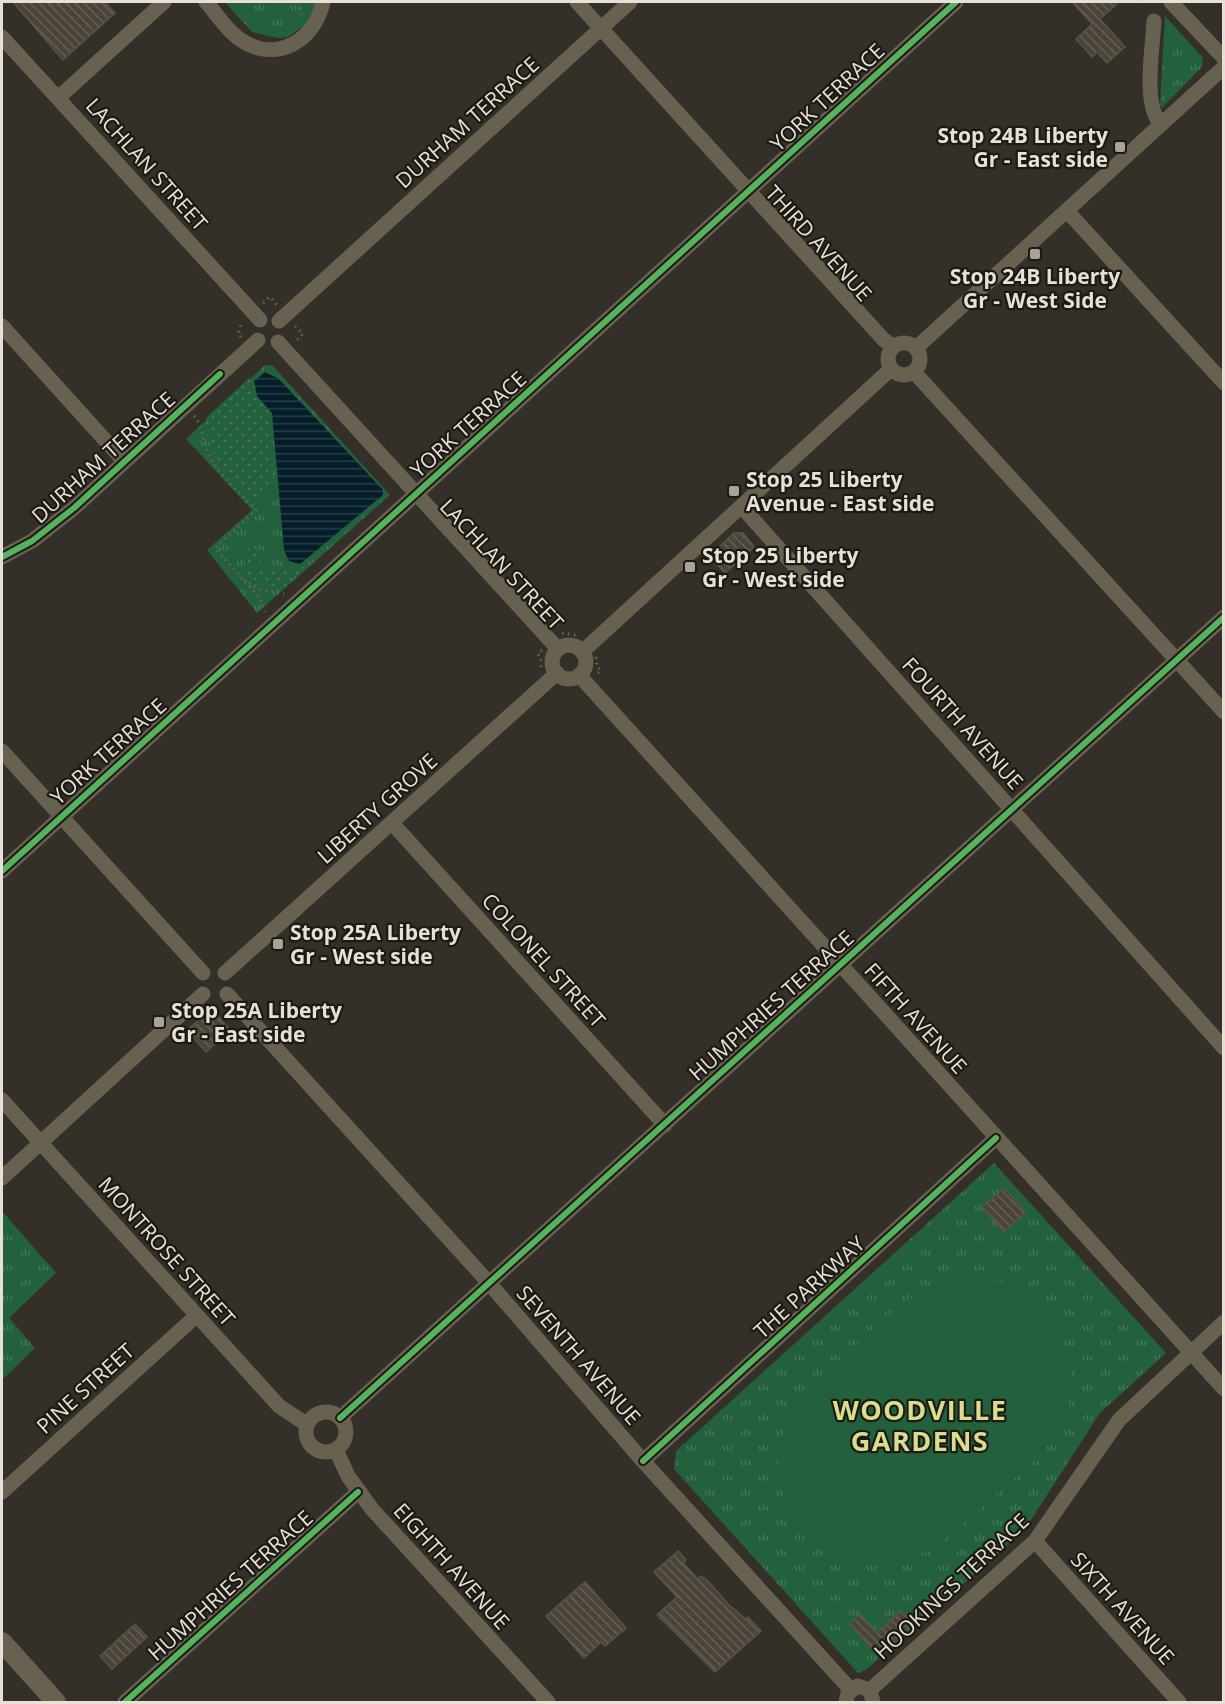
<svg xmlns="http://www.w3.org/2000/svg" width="1225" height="1704" viewBox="0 0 1225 1704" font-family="'Open Sans',sans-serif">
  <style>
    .grass { fill: url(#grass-tufts) }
    .garden { fill: url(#garden-dots) }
    .pitch { fill: #23613d }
    .water { fill: url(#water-rules) }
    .building { fill: url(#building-back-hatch); stroke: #56524d; stroke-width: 1.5 }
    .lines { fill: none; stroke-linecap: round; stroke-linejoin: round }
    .path { stroke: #696559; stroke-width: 3; stroke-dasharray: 1.5 4.5; stroke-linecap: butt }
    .minor { stroke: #676250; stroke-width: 15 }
    .tertiary { stroke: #676250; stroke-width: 20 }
    .cycleway-casing { stroke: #1d1913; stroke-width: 10 }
    .cycleway { stroke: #56b35d; stroke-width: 6 }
    .poi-dot { fill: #a8a29b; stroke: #1d1913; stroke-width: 2 }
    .labels { text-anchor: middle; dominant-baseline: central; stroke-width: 4.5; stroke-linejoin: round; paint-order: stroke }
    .street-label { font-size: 21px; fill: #e6e0d8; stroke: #1d1913 }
    .poi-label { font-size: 21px; font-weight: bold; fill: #e6e0d8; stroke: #1d1913; text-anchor: start }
    .district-label { font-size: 27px; font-weight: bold; letter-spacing: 1.5px; fill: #d9dd8f; stroke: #1d1913 }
  </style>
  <defs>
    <pattern id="grass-tufts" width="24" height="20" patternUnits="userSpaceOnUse" patternTransform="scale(1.5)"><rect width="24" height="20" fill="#23613d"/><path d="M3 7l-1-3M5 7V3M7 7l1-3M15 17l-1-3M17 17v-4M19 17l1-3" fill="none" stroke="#437758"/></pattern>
    <pattern id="garden-dots" width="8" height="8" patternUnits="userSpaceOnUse" patternTransform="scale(1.5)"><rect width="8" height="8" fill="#23613d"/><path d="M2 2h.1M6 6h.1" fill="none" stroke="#437758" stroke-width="1.8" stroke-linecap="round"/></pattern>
    <pattern id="water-rules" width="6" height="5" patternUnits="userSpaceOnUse" patternTransform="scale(1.5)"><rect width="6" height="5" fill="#051e2a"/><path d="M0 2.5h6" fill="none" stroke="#293e48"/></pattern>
    <pattern id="building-back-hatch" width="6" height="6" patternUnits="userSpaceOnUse" patternTransform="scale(1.5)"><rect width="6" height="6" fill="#4b4438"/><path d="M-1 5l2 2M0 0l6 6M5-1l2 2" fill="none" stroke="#655f54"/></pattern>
  </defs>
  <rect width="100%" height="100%" fill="#342f29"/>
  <g class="grass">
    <path d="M225,2H316L308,23L288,37L278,38L252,32Z"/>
    <path d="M1165,16L1203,58L1202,67L1162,108L1160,105Z"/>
    <path d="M272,365L390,495L257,613L207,550L252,510L186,439L264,366Z"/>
    <path d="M994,1163L1166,1353L1100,1413L1025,1529L867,1669L858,1673L674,1469L676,1451Z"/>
    <path d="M2,1211L56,1273L9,1318L35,1348L2,1380Z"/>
  </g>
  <g class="garden">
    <path d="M249,378L261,391L270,383L273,486L254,503C230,477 205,456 206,418Z"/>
    <path d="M245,549H260L261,565L245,566Z"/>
    <path d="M306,567L283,588L259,583L242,570Z"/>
  </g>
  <path class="pitch" d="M970,1279C985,1280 1001,1281 1014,1287C1066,1314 1087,1381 1058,1431C1042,1458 1014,1478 991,1499C942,1545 900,1586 829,1552C779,1528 764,1456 793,1410C808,1386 896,1305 922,1291C937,1282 953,1280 970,1279Z"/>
  <path class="water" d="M265,372L279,379L383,490V495L300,564L289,561L284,550L272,413L257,396L254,381Z"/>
  <g class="building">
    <path d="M13,2H105L115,13L63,60Z"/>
    <path d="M1072,2H1119L1100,19L1125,47L1107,63L1097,52L1092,57L1076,39L1092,24Z"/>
    <path d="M734,533H743L754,547L725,573L709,556Z"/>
    <path d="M215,1013L230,1030L206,1052L187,1030L206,1014Z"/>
    <path d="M1004,1188L1026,1212L1004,1232L982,1207Z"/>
    <path d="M678,1551L686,1560L683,1563L698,1579L701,1576L708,1581L729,1605L746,1619L748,1617L761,1631L715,1672L657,1615L677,1597L654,1572Z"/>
    <path d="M585,1582L626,1628L605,1646L601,1642L584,1658L546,1616Z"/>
    <path d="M901,1611L912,1623L877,1654L850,1624L860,1614L877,1633Z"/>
    <path d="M135,1624L147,1637L112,1669L100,1656Z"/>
  </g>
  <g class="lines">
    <g class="path">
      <path d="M299,2L302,15"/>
      <path d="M1139,2L1140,6"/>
      <path d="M263,303L270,297L277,305"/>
      <path d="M295,326L303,334L296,341"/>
      <path d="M241,337L238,334L242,321"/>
      <path d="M194,416C204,426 202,443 209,456C220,476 240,493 256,510L215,548L259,597L265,612"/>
      <path d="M244,580L262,590L284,594"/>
      <path d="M562,633L579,636"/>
      <path d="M596,657L597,667L601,670L597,674"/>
      <path d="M541,667V658L538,654L542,650"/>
    </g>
    <g class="minor">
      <path d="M206,2C217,14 227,31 241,40C277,64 315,40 323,2"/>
      <path d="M577,2L884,340L893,346"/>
      <path d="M1171,2L1224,58"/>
      <path d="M1154,21C1153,47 1142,105 1161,124"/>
      <path d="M2,37L260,320"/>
      <path d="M58,98L164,2"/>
      <path d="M1068,212L1224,383"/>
      <path d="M279,321L630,2"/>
      <path d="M2,326L124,461"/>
      <path d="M278,342L558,649"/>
      <circle cx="904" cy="359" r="16"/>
      <path d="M916,348L1224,67"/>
      <path d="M914,372L1224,712"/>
      <path d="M742,507L1224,1048"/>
      <path d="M2,557L32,541L74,508L258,340"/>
      <circle cx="569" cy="662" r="17"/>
      <path d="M582,652L891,369"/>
      <path d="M579,675L1224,1389"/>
      <path d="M2,751L203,973"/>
      <path d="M392,823L665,1125"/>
      <path d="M2,871L956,2"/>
      <path d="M225,973L557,673"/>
      <path d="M227,994L489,1283L643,1461L850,1689"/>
      <path d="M2,1100L279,1406L306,1424"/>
      <path d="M2,1178L203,994"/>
      <circle cx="326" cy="1432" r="20"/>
      <path d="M340,1418L1224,617"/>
      <path d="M336,1450L348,1476L372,1509L548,1702"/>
      <path d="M643,1461L996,1138"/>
      <path d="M2,1492L196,1316"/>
      <path d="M1035,1541L1179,1702"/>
      <path d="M870,1690L1035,1541L1119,1420L1224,1322"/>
      <path d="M125,1702L358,1492"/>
      <path d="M846,1702L848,1693L858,1686L870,1690L873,1702"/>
    </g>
    <path class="tertiary" d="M2,1642L56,1702"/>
    <g class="cycleway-casing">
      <g id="cycleway">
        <path d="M2,557L32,541L74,508L220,374"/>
        <path d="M2,871L956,2"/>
        <path d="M340,1418L1224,617"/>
        <path d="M643,1461L996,1138"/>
        <path d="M125,1702L358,1492"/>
      </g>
    </g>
    <use href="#cycleway" class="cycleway"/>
  </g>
  <g class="poi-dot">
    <rect x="1114" y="141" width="12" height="12" rx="3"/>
    <rect x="1029" y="248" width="12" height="12" rx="3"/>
    <rect x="728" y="485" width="12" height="12" rx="3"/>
    <rect x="684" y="561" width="12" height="12" rx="3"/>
    <rect x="272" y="938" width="12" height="12" rx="3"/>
    <rect x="153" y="1016" width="12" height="12" rx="3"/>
  </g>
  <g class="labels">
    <g class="street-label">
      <text transform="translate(827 97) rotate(-43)">YORK TERRACE</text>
      <text transform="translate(467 122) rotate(-42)">DURHAM TERRACE</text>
      <text transform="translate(147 164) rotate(48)">LACHLAN STREET</text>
      <text transform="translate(819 243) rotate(48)">THIRD AVENUE</text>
      <text transform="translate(468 424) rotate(-42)">YORK TERRACE</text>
      <text transform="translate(103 457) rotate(-42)">DURHAM TERRACE</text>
      <text transform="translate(502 564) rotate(47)">LACHLAN STREET</text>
      <text transform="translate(963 723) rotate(48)">FOURTH AVENUE</text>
      <text transform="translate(108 751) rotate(-42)">YORK TERRACE</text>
      <text transform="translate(377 808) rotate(-42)">LIBERTY GROVE</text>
      <text transform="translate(544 960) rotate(48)">COLONEL STREET</text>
      <text transform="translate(771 1005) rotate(-42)">HUMPHRIES TERRACE</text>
      <text transform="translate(916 1018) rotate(48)">FIFTH AVENUE</text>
      <text transform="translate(167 1251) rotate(48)">MONTROSE STREET</text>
      <text transform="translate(809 1287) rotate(-42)">THE PARKWAY</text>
      <text transform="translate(579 1355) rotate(49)">SEVENTH AVENUE</text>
      <text transform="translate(85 1388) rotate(-42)">PINE STREET</text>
      <text transform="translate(452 1566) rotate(48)">EIGHTH AVENUE</text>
      <text transform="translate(230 1585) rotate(-42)">HUMPHRIES TERRACE</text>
      <text transform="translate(951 1586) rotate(-43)">HOOKINGS TERRACE</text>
      <text transform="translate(1123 1608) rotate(48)">SIXTH AVENUE</text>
    </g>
    <g class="poi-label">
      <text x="1108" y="135" text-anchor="end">Stop 24B Liberty<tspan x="1108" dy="24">Gr - East side</tspan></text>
      <text x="1035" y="276" text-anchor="middle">Stop 24B Liberty<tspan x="1035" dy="24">Gr - West Side</tspan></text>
      <text x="746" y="479">Stop 25 Liberty<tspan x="746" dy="24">Avenue - East side</tspan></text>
      <text x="702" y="555">Stop 25 Liberty<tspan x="702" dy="24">Gr - West side</tspan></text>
      <text x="290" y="932">Stop 25A Liberty<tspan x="290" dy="24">Gr - West side</tspan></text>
      <text x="171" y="1010">Stop 25A Liberty<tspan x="171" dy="24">Gr - East side</tspan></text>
    </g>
    <g class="district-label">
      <text x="920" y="1409">WOODVILLE<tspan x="920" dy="31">GARDENS</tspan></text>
    </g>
  </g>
  <rect width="1225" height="1704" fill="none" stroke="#e6e0d8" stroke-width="6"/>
</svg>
